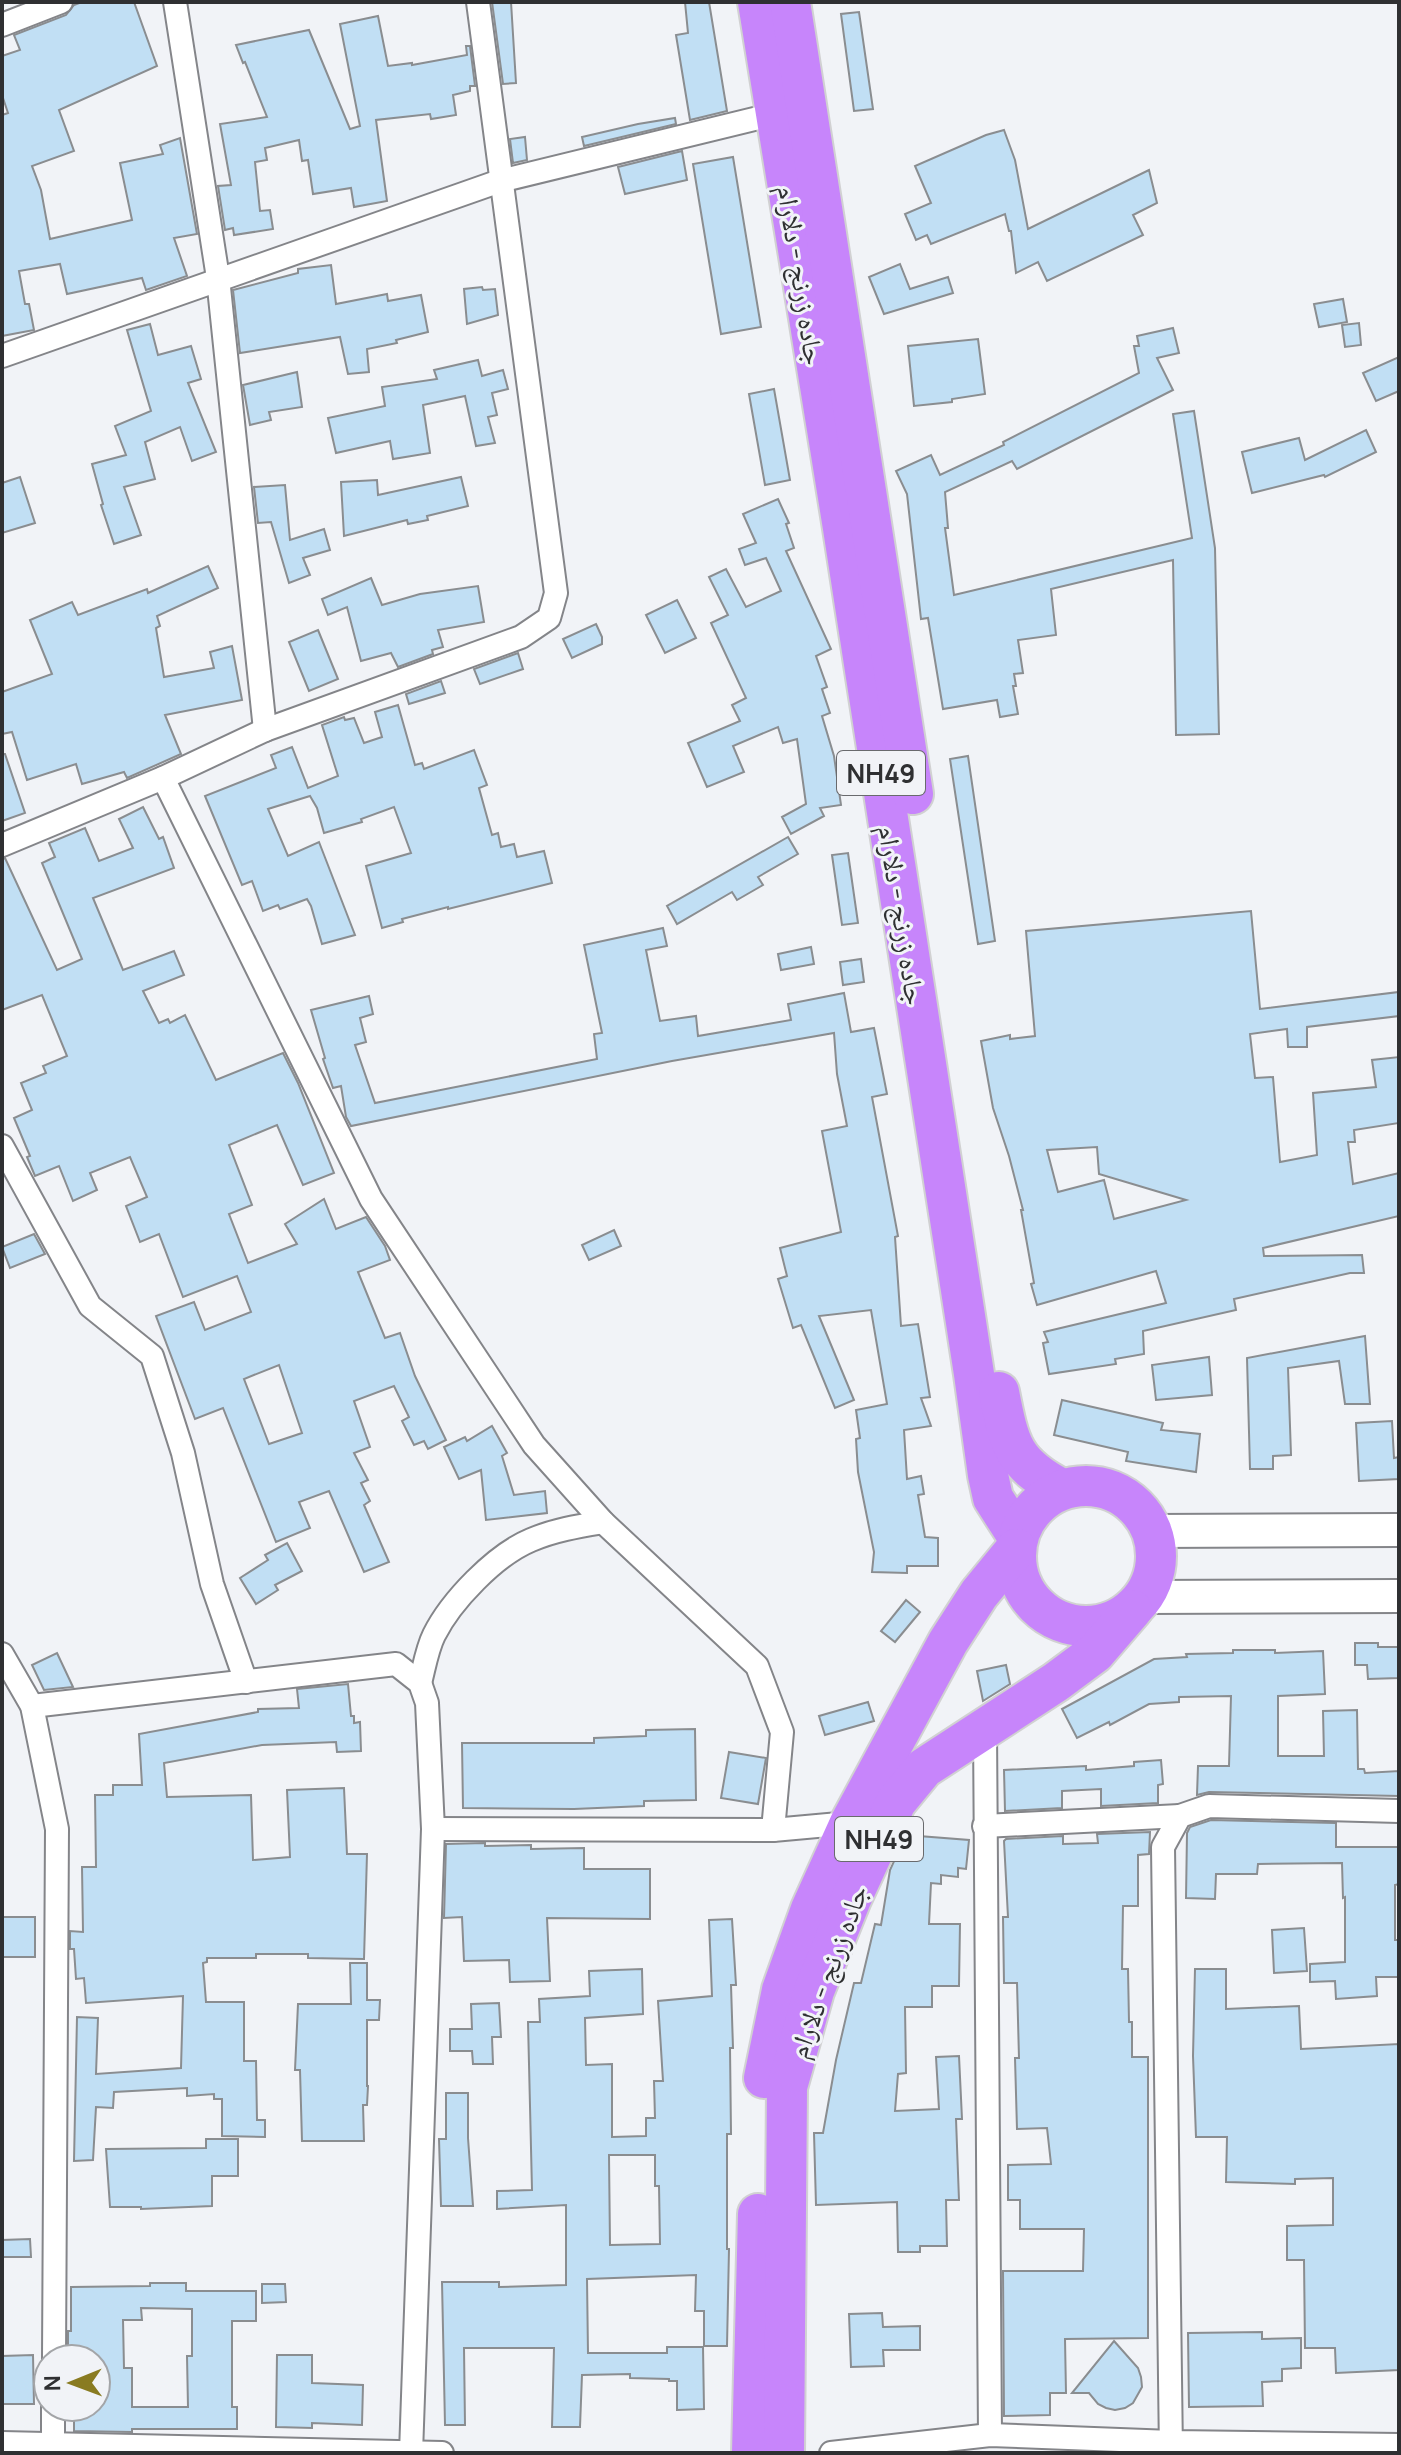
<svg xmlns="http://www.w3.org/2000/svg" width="1401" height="2455" viewBox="0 0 1401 2455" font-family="Manrope,'Noto Naskh Arabic',sans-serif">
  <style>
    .building { fill: #c1dff4; stroke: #8a8d90; stroke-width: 2; fill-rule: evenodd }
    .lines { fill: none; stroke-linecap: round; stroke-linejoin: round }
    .street-casing { stroke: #848589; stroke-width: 26 }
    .secondary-casing { stroke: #848589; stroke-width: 36 }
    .highway-casing { stroke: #d1d1d2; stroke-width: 44 }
    .street { stroke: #fff; stroke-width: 22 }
    .secondary { stroke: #fff; stroke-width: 32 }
    .highway { stroke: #c785fb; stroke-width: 40 }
    .labels { text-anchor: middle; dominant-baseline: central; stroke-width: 6; stroke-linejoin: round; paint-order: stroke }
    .shield { fill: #f1f3f7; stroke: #696a6d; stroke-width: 2 }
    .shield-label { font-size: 26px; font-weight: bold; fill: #2f3032 }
    .street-label { font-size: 28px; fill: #2f3032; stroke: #f1f3f7 }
  </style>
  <rect width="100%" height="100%" fill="#f1f3f7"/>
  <g class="building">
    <path d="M82,2H134L157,66L59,110L74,151L32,166L41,190L50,239L132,220L120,163L163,154L160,145L180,138L197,234L174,238L187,276L146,290L142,278L67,294L60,264L19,271L25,304H29L34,330L2,336V115L8,113L2,95V56L20,50L14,35L66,15L74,5Z"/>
    <path d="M492,2H511L516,83L503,84Z"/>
    <path d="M685,2H709L727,111L690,120L676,35L688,33Z"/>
    <path d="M859,12L873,109L854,111L841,14Z"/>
    <path d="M378,16L388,66L412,63V65L467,55L466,46H470L475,86H470V91L453,95L456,115L431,119L430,114L376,120L387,201L354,207L351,188L313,194L308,160L302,161L299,140L265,148L267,160L255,162L260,211L270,210L273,229L234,235L233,228L225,230L218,186L231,185L220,124L267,117L245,62L243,63L236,45L309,30L350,129L360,126L340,24Z"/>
    <path d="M675,118L676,124L584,146L582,137L638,124Z"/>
    <path d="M1004,130L1015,160L1028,229L1149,170L1157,203L1133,215L1143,235L1047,281L1038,262L1016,273L1011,231H1009L1005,214L931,244L927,235L916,240L905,214L931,203L915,166L986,135Z"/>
    <path d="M525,137L527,160L513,163L510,139Z"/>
    <path d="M682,151L687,180L625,194L618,167Z"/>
    <path d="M733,157L761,327L721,334L693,164Z"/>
    <path d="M900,264L910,289L948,277L953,293L884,314L869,277Z"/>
    <path d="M331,265L336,304L387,294L388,301L421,295L428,332L396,340L397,343L367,349L369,372L348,374L340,337L240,353L233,290L298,273V269Z"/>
    <path d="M482,287L483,290L495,289L498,315L467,324L464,289Z"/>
    <path d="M1343,299L1347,322L1319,327L1314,304Z"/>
    <path d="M1359,323L1361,345L1345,347L1342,325Z"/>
    <path d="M150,324L158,355L191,346L201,379L188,383L216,452L192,461L180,427L145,442L155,479L124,487L141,535L114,544L101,505L103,504L92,464L126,455L115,426L151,411L127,330Z"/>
    <path d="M1173,328L1179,353L1157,358L1173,390L1017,469L1012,461L945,492L948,528H945L954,595L1192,538L1173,414L1194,411L1215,548L1219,734L1176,735L1173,560L1051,589L1056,635L1018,640L1023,673L1014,674L1016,686H1013L1018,714L1000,717L997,700L943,709L928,618L921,619L907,494L896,471L931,455L940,475L1004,445L1003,442L1139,373L1134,346H1139L1137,336Z"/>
    <path d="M978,339L985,394L952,399V402L914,406L908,346Z"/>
    <path d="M1399,357V391L1376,401L1363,373Z"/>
    <path d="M478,360L482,376L503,370L508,389L492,393L497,415L488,417L495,443L476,446L465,396L423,405L430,453L393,459L390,441L336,453L328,418L385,406L382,387L437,379L434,370Z"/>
    <path d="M297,372L302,407L269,412L271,420L250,425L243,385Z"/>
    <path d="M774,389L790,480L765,485L749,394Z"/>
    <path d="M1366,430L1376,452L1325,477L1324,475L1252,493L1242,452L1299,438L1305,460Z"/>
    <path d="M20,477L35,523L2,533V483Z"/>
    <path d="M461,477L468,506L427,516L428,520L408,524L407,520L344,536L341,482L377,480L378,495Z"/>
    <path d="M285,485L290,540L324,529L330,550L303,558L310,575L289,583L271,522L258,523L254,487Z"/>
    <path d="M778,499L789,523L786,524L794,548L786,551L831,649L816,656L827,687L822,689L830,713L822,716L834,756L841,805L820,808L824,816L791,834L782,817L806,804L797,739L783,743L778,727L733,746L744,772L707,787L688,743L740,721L732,705L746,698L711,623L728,615L709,577L726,569L746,607L781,591L766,558L745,565L739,549L756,543L743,514Z"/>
    <path d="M208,566L218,588L157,616L160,626L156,628L164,677L214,668L210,652L232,646L242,700L165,715L181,754L127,778L124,772L82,784L76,764L27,780L12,732L2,734V692L52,674L30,620L72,602L78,615L147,589L148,593Z"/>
    <path d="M371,578L382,605L420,594L478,586L484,622L438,630L443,647L432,650L433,654L398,667L391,653L361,661L347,607L328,615L322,599Z"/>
    <path d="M677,600L696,638L665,653L646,615Z"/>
    <path d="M596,624L602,637V644L572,658L563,639Z"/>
    <path d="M318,630L338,679L309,691L289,642Z"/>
    <path d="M518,653L523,669L480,684L474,669Z"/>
    <path d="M441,681L445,693L409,704L406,694Z"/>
    <path d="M398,705L415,765L422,763L424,769L474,750L487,785L479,788L492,835L498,833L501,847L514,844L517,857L544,851L552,883L448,909V907L402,919L403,922L382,928L366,866L411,853L394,807L361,819L362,822L324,833L317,808L310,796L268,809L288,856L319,842L355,935L322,944L311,906L307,899L280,909L278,905L263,911L252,881L242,885L205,796L276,768L271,755L292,747L308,788L338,776L322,725L344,717L345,720L354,718L364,743L382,737L375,712Z"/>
    <path d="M2,754H5L25,813L2,821Z"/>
    <path d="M968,756L995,941L978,944L950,759Z"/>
    <path d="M143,807L159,839L163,837L174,868L93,898L123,970L174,951L184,975L143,991L159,1023L168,1019L170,1023L185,1015L216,1080L283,1053L298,1083L334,1173L303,1185L277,1125L229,1145L252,1205L229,1214L248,1263L297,1244L285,1224L324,1199L336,1229L366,1217L385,1246L390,1260L358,1272L385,1338L400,1333L415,1376L446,1440L428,1449L424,1441L414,1445L402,1421L409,1417L394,1386L354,1401L370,1447L354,1453L368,1480L361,1483L370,1501L364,1505L389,1562L364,1572L329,1491L299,1502L310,1528L276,1542L223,1408L195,1419L156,1316L194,1302L205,1330L251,1312L237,1276L183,1297L159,1234L140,1242L126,1206L147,1197L130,1157L90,1173L97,1190L73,1201L59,1166L35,1176L27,1157L30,1156L14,1118L32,1110L21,1083L46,1073L43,1066L67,1056L42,995L2,1010V859L5,858L57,970L82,959L42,863L55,857L49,843L85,828L99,861L133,848L119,819ZM279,1365L302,1433L269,1444L244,1379Z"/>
    <path d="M788,837L798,854L758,877L763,885L737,900L732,892L677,924L667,906Z"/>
    <path d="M848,853L858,923L842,925L832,855Z"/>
    <path d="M1251,911L1260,1009L1399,992V1016L1307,1027V1047H1288L1287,1029L1250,1034L1255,1078L1273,1077L1280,1162L1317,1155L1313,1093L1376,1087L1372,1060L1399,1057V1123L1354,1130L1355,1142H1348L1353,1184L1399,1173V1216L1263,1248L1264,1256L1362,1255L1364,1273H1350L1234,1299L1236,1310L1143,1331L1144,1354L1115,1359L1116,1364L1049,1374L1043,1343L1048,1342L1044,1332L1166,1303L1156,1271L1037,1305L1031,1284L1034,1283L1021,1210H1023L1009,1156L993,1108L981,1041L1010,1035V1039L1035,1036L1026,931ZM1097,1147L1099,1174L1186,1200L1114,1219L1104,1180L1058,1192L1047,1150Z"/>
    <path d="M663,928L667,946L646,950L660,1021L696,1016L698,1036L791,1020L788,1004L844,993L851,1032L874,1028L887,1094L872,1097L898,1236L895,1237L901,1326L918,1324L930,1397L921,1398L931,1426L904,1430L907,1479L921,1476L924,1494L918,1495L925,1537L938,1538V1566H907V1573L872,1572L874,1552L858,1472L856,1439L860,1438L856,1410L887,1404L871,1310L819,1316L854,1400L835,1408L801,1325L793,1328L778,1279L787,1276L780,1248L841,1232L822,1131L847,1126L837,1074L834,1033L672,1061L351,1126L346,1117L341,1086L333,1088L323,1059L325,1058L311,1010L369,996L373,1014L360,1018L366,1042L355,1045L375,1103L597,1059L594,1034L602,1033L584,945Z"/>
    <path d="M811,947L814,964L781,970L778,954Z"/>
    <path d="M861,959L864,982L843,985L840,962Z"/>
    <path d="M614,1230L621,1246L589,1260L582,1245Z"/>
    <path d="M34,1234L45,1254L10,1268L2,1247Z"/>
    <path d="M1365,1336L1370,1404H1345L1339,1361L1288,1368L1291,1455L1273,1456V1469H1250L1247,1358Z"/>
    <path d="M1209,1357L1212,1395L1156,1400L1152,1365Z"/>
    <path d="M1062,1400L1163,1423L1161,1430L1200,1434L1196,1472L1126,1461L1128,1452L1054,1435Z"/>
    <path d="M1392,1421L1394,1458L1399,1457V1479L1359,1481L1356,1423Z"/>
    <path d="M492,1426L507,1453L502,1456L514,1495L545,1491L547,1513L486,1520L481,1470L459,1479L444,1447L465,1437L467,1441Z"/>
    <path d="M287,1543L302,1571L275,1585L278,1590L256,1604L240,1578L268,1560L265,1555Z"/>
    <path d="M906,1600L920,1612L895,1642L881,1631Z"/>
    <path d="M1355,1643H1378V1647H1399V1678L1368,1679L1367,1665H1355Z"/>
    <path d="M1233,1650H1275V1653L1323,1651L1325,1694L1278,1696V1756H1324L1323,1711L1357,1710L1358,1769H1364L1365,1773L1399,1771V1796L1209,1792L1197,1795L1198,1766H1229L1231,1696L1179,1697V1702L1149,1704L1110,1725L1109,1722L1077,1738L1062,1709L1154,1659L1187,1657L1186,1654L1233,1653Z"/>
    <path d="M57,1653L73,1687L44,1690L32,1665Z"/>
    <path d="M1006,1665L1010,1684L983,1701L977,1671Z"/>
    <path d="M348,1684L351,1716H354V1723L360,1722L361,1751L337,1752L336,1742L262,1745L164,1763L167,1797L251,1795L253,1860L290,1857L287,1790L344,1788L347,1854H367L364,1959L308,1958V1954H256V1958H207V1962L203,1963L206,2002H244V2061H256L257,2120H265V2137L222,2136V2099H214V2094L187,2096V2088L114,2092L113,2108L96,2107L93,2160L74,2161L77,2017L98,2018L96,2074L181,2068L183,1996L86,2003L84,1978L76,1979L74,1949H70V1931L83,1932L82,1867H96L95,1795H113V1785H142L139,1734L258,1712V1709L299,1708L297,1689Z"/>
    <path d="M868,1702L874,1721L825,1735L819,1716Z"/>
    <path d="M695,1729L696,1800L644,1801V1806L574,1809L463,1808L462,1743H594V1738L646,1736V1730Z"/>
    <path d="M729,1752L766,1758L758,1804L721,1798Z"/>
    <path d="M1161,1760L1163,1784L1158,1785V1803L1101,1806V1789L1062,1791V1808L1005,1811L1004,1770L1086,1766V1770L1134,1766V1762Z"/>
    <path d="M1211,1820L1336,1823V1847H1399V1884L1395,1885V1940H1399V1977H1376L1377,1996L1336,1999L1335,1981L1310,1982V1964L1345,1962V1897L1343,1898L1342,1863L1258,1864L1257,1874H1216L1215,1899L1186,1898L1187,1833L1190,1827Z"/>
    <path d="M1150,1832L1149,1854L1138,1855V1906H1123L1122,1969H1128L1129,2022H1132V2057H1148V2338L1065,2339L1066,2393H1050V2415L1004,2416L1003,2271H1083L1084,2229H1020V2200H1008V2165L1051,2164L1047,2128L1017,2129L1015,2058H1019L1017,1983H1004L1003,1917H1008L1004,1841L1006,1839L1063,1836V1844L1098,1843L1097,1834Z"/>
    <path d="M906,1835L969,1840L966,1869L958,1868V1877L941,1875V1884L931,1883L929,1924H960L959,1986H932V2007H905L906,2073L898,2074L895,2111L939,2109L936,2057L959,2056L962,2119H956L959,2200H946L947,2246H920V2252H898L897,2202L816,2205L814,2133H823L836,2060L854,1983H861L875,1924L881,1925L890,1870Z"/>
    <path d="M485,1843V1846L531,1845V1849L584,1848V1869H650V1919L547,1918L550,1981L510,1982L509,1960L464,1961L462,1917L444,1918L446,1844Z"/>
    <rect x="2" y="1917" width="33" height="40"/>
    <path d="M732,1919L736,1985H731L733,2048H730L731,2134H727V2249H729L727,2346H704V2311H695L696,2275L587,2279L588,2353H667V2347H703L704,2409L677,2410V2381H669V2379L630,2378V2374L582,2375L580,2427H552L554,2348H464L465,2425H445L442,2282H499V2287L566,2285V2205L497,2209V2191L532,2190L528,2022H540L539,1999L590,1996L589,1971L642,1969L643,2014L585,2018L586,2065L612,2064V2137L646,2136V2118H655L654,2081H663L658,2001L712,1996L709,1920ZM609,2155H655V2186H659L660,2244L610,2245Z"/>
    <path d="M1304,1928L1307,1971L1274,1973L1272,1930Z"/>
    <path d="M350,1963H367V2000H380L379,2020H367V2086H368L367,2105H363L364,2141H302L300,2070H295L298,2004H351Z"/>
    <path d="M1195,1969H1226V2009L1299,2006L1301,2049L1399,2044V2370L1336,2373L1335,2348H1305L1304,2260H1287V2226L1333,2225V2178L1295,2179V2184L1226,2182L1227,2137H1196L1193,2056Z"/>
    <path d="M499,2003L501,2037H492L493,2064H473L472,2051H450V2029H472L471,2004Z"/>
    <path d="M446,2093H468V2138L473,2206H441L439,2139H446Z"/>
    <path d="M206,2139H238V2176H212V2206L141,2209V2207H110L106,2149L206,2148Z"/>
    <path d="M30,2239L31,2257H2V2240Z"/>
    <path d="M150,2283H186V2291H256V2321H232V2407H237V2429H132V2432L74,2431V2412L84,2413V2407H96V2359H68V2331H71V2287L150,2286ZM141,2308L192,2309V2356H187L188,2407H132V2368H124L123,2320H142Z"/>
    <path d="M262,2284H285L286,2302L262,2303Z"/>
    <path d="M882,2313L883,2327L920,2326V2350H883L884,2366L851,2367L849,2314Z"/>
    <path d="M1262,2332V2339L1301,2338V2368L1282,2369V2381L1262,2382L1263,2406L1189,2407L1188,2333Z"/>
    <path d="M1114,2341L1138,2368L1141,2377L1142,2387L1133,2403L1125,2408L1115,2410L1106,2408L1098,2404L1089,2393H1072Z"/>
    <path d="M33,2355L34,2404H2V2356Z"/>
    <path d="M277,2355H312V2383L363,2385L362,2425L312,2423V2428L276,2427Z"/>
  </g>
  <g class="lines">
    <g class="street-casing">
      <g id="street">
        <path d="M175,2L218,278L265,730"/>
        <path d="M2,25L61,2"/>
        <path d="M2,356L500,181L783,112"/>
        <path d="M163,778L371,1199L534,1445L603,1522L757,1666L782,1732L773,1830"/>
        <path d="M2,845L163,778L265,730L521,637L549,618L556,593L478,2"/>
        <path d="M2,1146L90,1306L152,1356L183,1453L212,1584L246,1682"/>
        <path d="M2,1654L32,1706L57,1829L54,2359"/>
        <path d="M420,1683C424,1668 427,1649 434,1635C451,1601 495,1555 531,1540C554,1530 579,1526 603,1522"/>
        <path d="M32,1706L396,1664L420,1683L427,1703L433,1829L411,2453"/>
        <path d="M985,1729L990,2435"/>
        <path d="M984,1826L1180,1816"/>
        <path d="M433,1829L773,1830L850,1823"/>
        <path d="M2,2443L442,2453"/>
        <path d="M53,2453V2407"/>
        <path d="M831,2453L990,2435L1172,2442L1399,2445"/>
        <path d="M1171,2453L1163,1847L1180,1816L1209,1806L1399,1811"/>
      </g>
    </g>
    <g class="secondary-casing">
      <g id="secondary">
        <path d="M1152,1531L1399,1530"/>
        <path d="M1145,1597L1399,1596"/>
      </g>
    </g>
    <g class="highway-casing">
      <g id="highway">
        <path d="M758,2L843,528L974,1374L988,1475L993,1498L1018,1537"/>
        <path d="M790,2L913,794"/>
        <path d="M999,1392C1009,1444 1013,1464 1062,1489"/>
        <circle cx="1086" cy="1556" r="70"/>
        <path d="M764,2078L782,1990L811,1909L850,1823L948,1642L979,1594L1016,1549"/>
        <path d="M752,2453L758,2214"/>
        <path d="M784,2453L787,2087L814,1991L851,1899L896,1802L924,1768L1056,1682L1095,1653L1132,1610"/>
      </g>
    </g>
    <use href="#street" class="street"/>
    <use href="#secondary" class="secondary"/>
    <use href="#highway" class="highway"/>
  </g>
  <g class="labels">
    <g class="shield">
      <rect x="837" y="751" width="88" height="44" rx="6"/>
      <rect x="835" y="1817" width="88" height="44" rx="6"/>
    </g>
    <g class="shield-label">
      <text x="881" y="773">NH49</text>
      <text x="879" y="1839">NH49</text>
    </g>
    <g class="street-label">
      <text transform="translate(802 275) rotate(81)">جاده زرنج - دلارام</text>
      <text transform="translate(903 915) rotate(81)">جاده زرنج - دلارام</text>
      <text transform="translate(827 1971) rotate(-70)">جاده زرنج - دلارام</text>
    </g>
  </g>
  <rect width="1401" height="2455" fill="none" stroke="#2f3032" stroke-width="8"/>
  <g transform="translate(72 2383) rotate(269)"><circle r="38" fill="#f1f3f7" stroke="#a3a5a8" stroke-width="2"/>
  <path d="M0-6L14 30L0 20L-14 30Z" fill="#897b21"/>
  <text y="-12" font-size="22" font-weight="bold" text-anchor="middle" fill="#2f3032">N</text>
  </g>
</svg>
